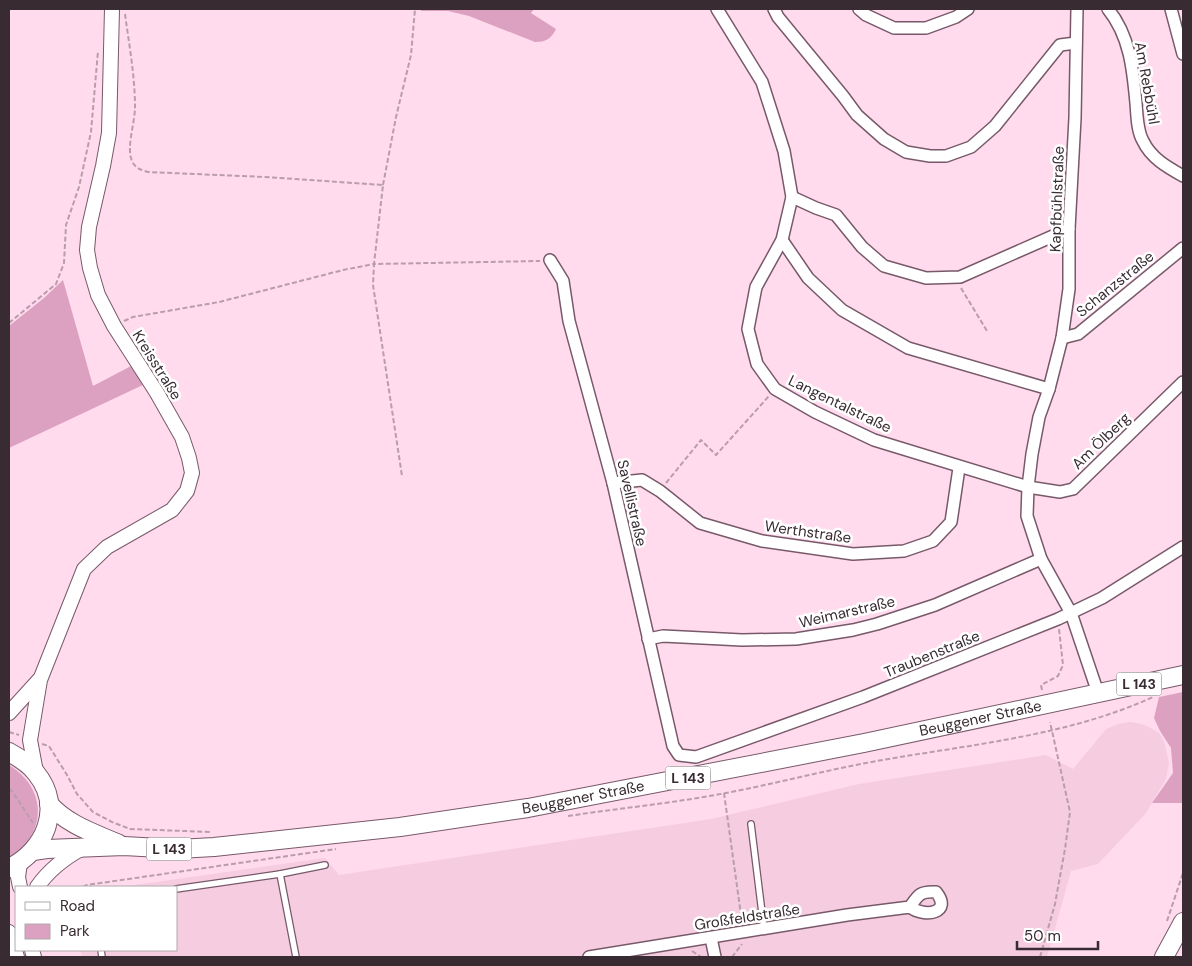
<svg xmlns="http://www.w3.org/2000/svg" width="1192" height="966" viewBox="0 0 1192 966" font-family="'DM Sans',sans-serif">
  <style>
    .built { fill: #f6cce1 }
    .green { fill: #dca1c0 }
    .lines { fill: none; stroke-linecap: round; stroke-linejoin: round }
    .service-casing { stroke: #775969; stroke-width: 8 }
    .minor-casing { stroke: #775969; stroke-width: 14 }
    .tertiary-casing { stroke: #775969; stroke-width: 16 }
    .primary-casing { stroke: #775969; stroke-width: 20 }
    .path { stroke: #b99dab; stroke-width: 2; stroke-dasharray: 5 2.5; stroke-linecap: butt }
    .service { stroke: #fff; stroke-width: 5.5 }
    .minor { stroke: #fff; stroke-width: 11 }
    .tertiary { stroke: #fff; stroke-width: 14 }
    .primary { stroke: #fff; stroke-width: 18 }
    .labels { text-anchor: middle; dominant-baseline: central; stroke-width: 5; stroke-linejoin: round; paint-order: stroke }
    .shield { fill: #fff; stroke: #746b70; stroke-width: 1 }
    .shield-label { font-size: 14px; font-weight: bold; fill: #382b32 }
    .street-label { font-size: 15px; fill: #382b32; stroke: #fff }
  </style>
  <rect width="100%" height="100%" fill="#ffdbed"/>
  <path class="built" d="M1129,722L1138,723L1149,727L1159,733L1164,741L1169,763L1166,779L1146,813L1098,864L1071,871L1047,957H82L80,950H176V887H121L325,858L339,875L711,819L859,784L1046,755L1073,769L1106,729L1118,724Z"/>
  <g class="green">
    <path d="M421,9H534L531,13L556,29C551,39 546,42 535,42L469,16L448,11H421Z"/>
    <path d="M63,280L93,386L133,365L145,384L9,448V326L44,298Z"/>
    <path d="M1183,692V803H1152L1173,773L1171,748L1160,731L1154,718L1159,697Z"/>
    <path d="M9,765C48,789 47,834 9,859Z"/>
  </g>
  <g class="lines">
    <g class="service-casing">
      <g id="service">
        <path d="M751,824L764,929"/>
        <path d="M280,874L296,957"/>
        <path d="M176,889L280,874L325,865"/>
        <path d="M101,950L102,957"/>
      </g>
    </g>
    <g class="minor-casing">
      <g id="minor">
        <path d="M717,9L762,82L784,151L792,197L782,240L756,287L748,329L757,364L775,389L815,412L874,440L1028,487L1060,492L1073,489L1183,382"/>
        <path d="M774,9L778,17L843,96L857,115L884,139L906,152L930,156H946L971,147L995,126L1060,45L1076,43"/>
        <path d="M859,9L866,15L894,28H926L956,17L968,9"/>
        <path d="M1077,9L1075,118L1069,229V289L1062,338L1049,389L1039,417L1032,454L1028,487L1027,516L1041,559L1071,613L1098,693"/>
        <path d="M1108,9C1130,36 1133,70 1136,103C1137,115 1137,131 1143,141C1151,158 1167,167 1183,176"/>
        <path d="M1171,9L1183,54"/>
        <path d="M792,197L816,208L836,215L862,247L884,266L926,278L960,277L1069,229"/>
        <path d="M782,240L808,278L842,310L908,348L1049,389"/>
        <path d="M550,260L563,281L569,321L613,483L673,746L679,755L696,757L863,697L1058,619L1102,598L1183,547"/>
        <path d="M1062,338L1078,334L1183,248"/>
        <path d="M613,483L642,480L660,491L700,523L762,541L853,554L904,551L933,541L951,522L959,468"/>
        <path d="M648,639L663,636L742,640L796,639L853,630L877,624L935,605L1041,559"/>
        <path d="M711,938L715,957"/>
        <path d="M589,957L847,915L910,907C925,918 953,913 936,892C920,891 918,895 910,907"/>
      </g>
    </g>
    <g class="tertiary-casing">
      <g id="tertiary">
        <path d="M9,713L39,680"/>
        <path d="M36,772L30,740L40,680L84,569L107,547L172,510L187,491L192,473L189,458L182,437L157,393L114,326L98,295L90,268L87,250L89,227L103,166L109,133L112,9"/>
        <path d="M20,887L18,877L20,863"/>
        <path d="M37,887C49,870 64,858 83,848"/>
        <path d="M9,932L17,957"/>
        <path d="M32,950L34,957"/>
      </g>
    </g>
    <g class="primary-casing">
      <g id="primary">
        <path d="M9,752C19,758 29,763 36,773C64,807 45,851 9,868"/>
        <path d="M49,804C68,825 94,833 119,844"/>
        <path id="s1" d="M33,851L47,849L124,846L178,849L214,847L400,827L528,808L864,743L1183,675"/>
        <path d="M1164,957L1183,922"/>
      </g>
    </g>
    <g class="path">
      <path d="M125,14C129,44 135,76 135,107C135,123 126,147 132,161C135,168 141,170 148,172L265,177L383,185L374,264L540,261"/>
      <path d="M383,185L396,117L411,55L415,9"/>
      <path d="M961,288L987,331"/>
      <path d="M124,321L133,317L219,302L343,270L374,264L373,285L402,476"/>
      <path d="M9,323L56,284L64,263L66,225L79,187L91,132L98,51"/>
      <path d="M666,483L701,440L716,455L769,396"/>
      <path d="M1042,690L1041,685L1058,676L1063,665L1059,629"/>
      <path d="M9,732L19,735"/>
      <path d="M42,744L49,746L67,775L77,794L93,812L112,822L130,829L211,832"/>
      <path d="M9,789L12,791L33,823"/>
      <path d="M724,793L742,922"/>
      <path d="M568,816C621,808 674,803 726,793C773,784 819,772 866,763C962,745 1063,738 1153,697"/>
      <path d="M83,887L87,885L336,849"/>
      <path d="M1167,921L1183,873"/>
      <path d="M692,951L701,957"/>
      <path d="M732,957L742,944"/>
      <path d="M1040,957L1055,904L1065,849L1070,812L1050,722"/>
    </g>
    <use href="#service" class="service"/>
    <use href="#minor" class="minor"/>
    <use href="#tertiary" class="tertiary"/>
    <use href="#primary" class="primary"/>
  </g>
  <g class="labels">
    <g class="shield">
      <rect x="1116.5" y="672.5" width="45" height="23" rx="4"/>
      <rect x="665.5" y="766.5" width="45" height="23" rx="4"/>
      <rect x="146.5" y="837.5" width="45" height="23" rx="4"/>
    </g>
    <g class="shield-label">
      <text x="1139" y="684">L 143</text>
      <text x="688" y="778">L 143</text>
      <text x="169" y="849">L 143</text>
    </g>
    <g class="street-label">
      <text transform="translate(1147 83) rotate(80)">Am Rebbühl</text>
      <text transform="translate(1057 199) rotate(-88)">Kapfbühlstraße</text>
      <text transform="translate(1115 284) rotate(-39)">Schanzstraße</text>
      <text transform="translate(157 365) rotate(58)">Kreisstraße</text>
      <text transform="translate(840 404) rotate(26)">Langentalstraße</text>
      <text transform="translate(1101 441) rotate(-44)">Am Ölberg</text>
      <text transform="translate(632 503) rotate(77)">Savellistraße</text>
      <text transform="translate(808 532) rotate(8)">Werthstraße</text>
      <text transform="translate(847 612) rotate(-13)">Weimarstraße</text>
      <text transform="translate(932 654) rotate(-22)">Traubenstraße</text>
      <text stroke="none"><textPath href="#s1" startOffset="959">Beuggener Straße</textPath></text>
      <text stroke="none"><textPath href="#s1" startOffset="554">Beuggener Straße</textPath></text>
      <text transform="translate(747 917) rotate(-9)">Großfeldstraße</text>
    </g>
  </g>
  <rect width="1192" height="966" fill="none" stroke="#382b32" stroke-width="20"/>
  <rect x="15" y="886" width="162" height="65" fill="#ffffff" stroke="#afaaad"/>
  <rect x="25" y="902" width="25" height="8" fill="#ffffff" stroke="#afaaad"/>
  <text x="60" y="911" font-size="15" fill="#382b32">Road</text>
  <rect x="25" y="924" width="25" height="15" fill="#dca1c0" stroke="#afaaad"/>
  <text x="60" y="936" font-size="15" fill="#382b32">Park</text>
  <path d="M1017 941v8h81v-8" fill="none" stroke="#382b32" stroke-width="2.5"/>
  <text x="1024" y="941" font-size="15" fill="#382b32" stroke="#ffffff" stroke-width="4" paint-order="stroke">50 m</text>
</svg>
